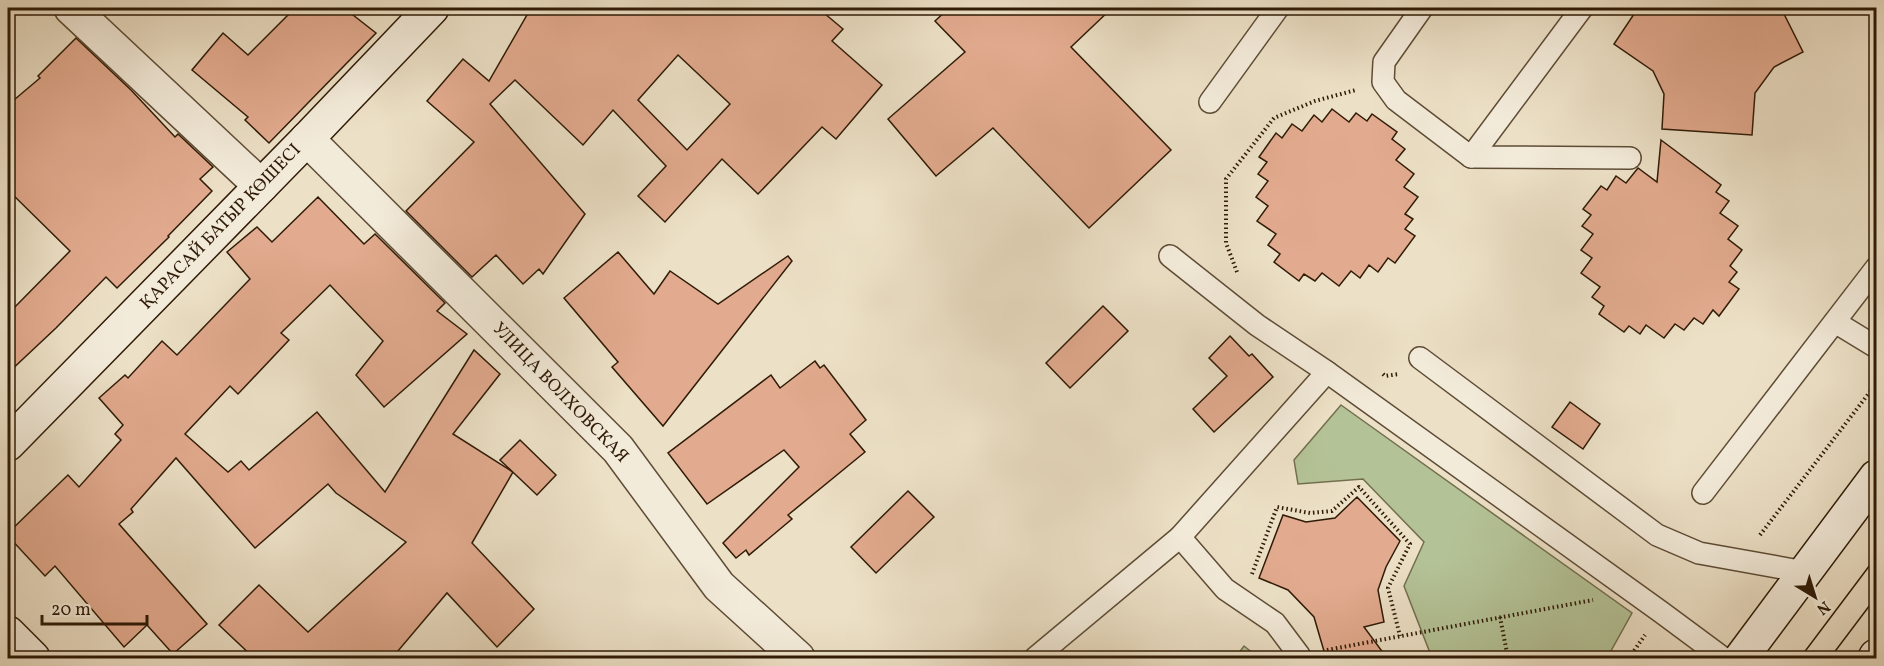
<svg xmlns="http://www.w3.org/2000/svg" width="1884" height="666" viewBox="0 0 1884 666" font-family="Vollkorn,serif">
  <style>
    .green { fill: #b4c397; stroke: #726f4e; stroke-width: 1.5 }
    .building { fill: #e2aa8e; stroke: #2f1b06; stroke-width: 1.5; fill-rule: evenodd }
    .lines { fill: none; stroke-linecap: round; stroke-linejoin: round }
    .lane-casing { stroke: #5e4c36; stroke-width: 24 }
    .street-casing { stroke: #5e4c36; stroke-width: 36 }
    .secondary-casing { stroke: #2f1b06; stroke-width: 36 }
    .path { stroke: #2f1b06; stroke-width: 4; stroke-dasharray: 1.5 3; stroke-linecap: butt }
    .lane { stroke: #f3ebda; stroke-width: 21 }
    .street { stroke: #f3ebda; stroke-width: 33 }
    .secondary { stroke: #f3ebda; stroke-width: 33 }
    .tram { stroke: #2f1b06; stroke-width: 1.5 }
    .labels { text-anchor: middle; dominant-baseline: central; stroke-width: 6; stroke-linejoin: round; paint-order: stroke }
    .street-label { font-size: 18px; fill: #2f1b06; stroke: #f3ebda }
  </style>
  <rect width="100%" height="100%" fill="#ece0c6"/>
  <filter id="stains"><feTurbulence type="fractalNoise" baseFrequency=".00333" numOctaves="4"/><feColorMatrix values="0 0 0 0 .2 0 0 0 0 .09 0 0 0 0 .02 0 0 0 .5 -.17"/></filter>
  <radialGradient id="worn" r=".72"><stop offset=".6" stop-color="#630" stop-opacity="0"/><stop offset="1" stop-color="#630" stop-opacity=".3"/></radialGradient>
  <g class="green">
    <path d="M1341,405L1632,613L1607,658H1432L1404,586L1424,542L1363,479L1298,484L1294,460Z"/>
    <path d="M1244,646L1259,658H1235Z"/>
  </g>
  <g class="building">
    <path d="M295,8H344L376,33L269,143L245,120L248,117L192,70L223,33L248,55Z"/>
    <path d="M531,8H818L843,29L832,41L882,85L836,139L822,127L758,194L722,159L665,222L638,196L666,166L613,110L583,145L515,80L490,104L585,214L543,274L539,269L523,284L496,255L472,277L406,211L474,142L427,101L463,59L489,81ZM678,55L730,104L687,150L638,100Z"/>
    <path d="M949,8H1112L1071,47L1171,150L1089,228L993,128L936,176L888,119L965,52L935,21Z"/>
    <path d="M1638,8H1781L1803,52L1774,67L1755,93L1752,135L1662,129L1664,94L1653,71L1614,44Z"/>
    <path d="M76,38L131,90L175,137L178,134L213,167L200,179L212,191L168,236L169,237L117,288L106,277L56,328L8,373V314L70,251L8,190V105L40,78L38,76Z"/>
    <path d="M1332,109L1349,122L1356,113L1367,121L1372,114L1397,132L1392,139L1405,149L1396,160L1414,174L1404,187L1418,197L1405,214L1413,219L1405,229L1415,236L1395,263L1388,258L1378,272L1369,265L1360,278L1351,271L1339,286L1322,273L1315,281L1304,274L1299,281L1274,262L1280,254L1268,245L1276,234L1257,221L1268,206L1256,197L1268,181L1258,174L1267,162L1259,157L1276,133L1282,138L1292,124L1302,131L1314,115L1322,122Z"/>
    <path d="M1661,140L1721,185L1716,192L1729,201L1720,213L1738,226L1728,239L1742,250L1730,266L1737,272L1729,282L1739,289L1719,316L1713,310L1703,324L1694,318L1684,330L1675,324L1664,338L1646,325L1640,334L1629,326L1624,332L1599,314L1604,306L1592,297L1600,287L1581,273L1592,258L1581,250L1593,234L1582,226L1591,215L1583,209L1601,186L1607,190L1616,176L1626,183L1638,168L1657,182Z"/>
    <path d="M318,197L364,244L375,234L445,303L437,311L467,334L384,407L356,375L383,341L330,285L281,333L289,340L238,394L230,386L185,434L228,472L241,461L249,470L317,412L385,492L474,350L500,374L453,434L513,472L472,543L534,609L497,647L447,593L392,658H254L219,625L259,585L308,632L406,542L336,493L328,484L255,548L176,458L131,509L133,512L119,524L207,624L173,654L147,625L124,647L55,566L45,576L8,536V533L68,475L79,487L121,440L115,434L123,425L99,398L125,375L128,378L162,341L177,355L250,279L227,252L257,227L272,242Z"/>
    <path d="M618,252L654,294L670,271L718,304L788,256L792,261L663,426L612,367L618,362L564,298Z"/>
    <path d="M1103,306L1128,331L1070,388L1046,363Z"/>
    <path d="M1230,336L1249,356L1252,354L1273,377L1214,432L1193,409L1227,376L1209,358Z"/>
    <path d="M815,361L820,368L824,365L866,420L850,434L865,452L788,515L792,519L749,555L746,550L736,558L723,543L799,467L784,450L707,504L668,453L771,375L780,388Z"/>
    <path d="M1570,402L1600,424L1583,449L1552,427Z"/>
    <path d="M520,440L556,475L537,495L500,460Z"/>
    <path d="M908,491L934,517L876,573L851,547Z"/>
    <path d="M1357,497L1400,541L1386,567L1378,590L1384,622L1364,627L1387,658H1326L1314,617L1288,590L1259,578L1283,515L1306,522L1335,518Z"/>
  </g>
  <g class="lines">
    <g class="lane-casing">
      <g id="lane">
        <path d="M1422,8L1384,62L1383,82L1396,100L1471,157L1630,158"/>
        <path d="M1210,102L1278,8"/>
        <path d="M1471,157L1582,8"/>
        <path d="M1170,256L1257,325L1327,372L1661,612L1723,658"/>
        <path d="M1835,322L1876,347"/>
        <path d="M1420,358L1657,535L1699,553L1805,572"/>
        <path d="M1703,493L1876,268"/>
        <path d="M1035,658L1180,537"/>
        <path d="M1300,658L1299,655L1275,623L1225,589L1180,537L1327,372"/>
      </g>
    </g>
    <g class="street-casing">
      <g id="street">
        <path d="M71,8L261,186"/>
        <path d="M307,139L618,449L719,586L798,658"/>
      </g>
    </g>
    <g class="secondary-casing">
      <g id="secondary">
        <path d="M8,444L307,139L432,8"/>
        <path d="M8,633L33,658"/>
        <path d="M1741,658L1876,477"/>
        <path d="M1875,658L1876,656"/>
      </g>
    </g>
    <g class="path">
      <path d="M1237,272L1226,243V179L1274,118L1315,101L1356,90"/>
      <path d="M1383,374L1385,376L1399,374"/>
      <path d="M1760,535L1876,384"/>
      <path d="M1252,574L1277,507L1310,513L1332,511L1359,487L1410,544L1388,588L1400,636"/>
      <path d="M1500,617L1508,658"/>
      <path d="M1327,650L1593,600"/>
      <path d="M1629,658L1645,635"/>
    </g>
    <use href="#lane" class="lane"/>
    <use href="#street" class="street"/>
    <use href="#secondary" class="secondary"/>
    <g class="tram">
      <path d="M1800,658L1876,557"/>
      <path d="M1830,658L1876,597"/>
    </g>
  </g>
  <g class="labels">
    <g class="street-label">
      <text transform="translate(221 227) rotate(-46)">ҚАРАСАЙ БАТЫР КӨШЕСІ</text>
      <text transform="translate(560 393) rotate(46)">УЛИЦА ВОЛХОВСКАЯ</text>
    </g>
  </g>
  <rect width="1884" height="666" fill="none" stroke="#ece0c6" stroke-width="30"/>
  <rect x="9" y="9" width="1866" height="648" fill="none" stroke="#2f1b06" stroke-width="3"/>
  <rect x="15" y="15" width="1854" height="636" fill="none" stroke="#2f1b06" stroke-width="1.5"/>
  <g transform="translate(1815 597) rotate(142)" stroke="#f3ebda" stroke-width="4.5" paint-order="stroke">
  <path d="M0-4.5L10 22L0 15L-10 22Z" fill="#2f1b06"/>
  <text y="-9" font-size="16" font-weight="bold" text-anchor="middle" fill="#2f1b06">N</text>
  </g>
  <path d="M42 615v9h105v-9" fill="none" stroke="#2f1b06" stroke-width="3"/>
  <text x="51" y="615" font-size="18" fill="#2f1b06" stroke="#f3ebda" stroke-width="4.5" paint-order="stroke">20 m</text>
  <rect width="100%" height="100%" filter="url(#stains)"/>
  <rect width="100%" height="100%" fill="url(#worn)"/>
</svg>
